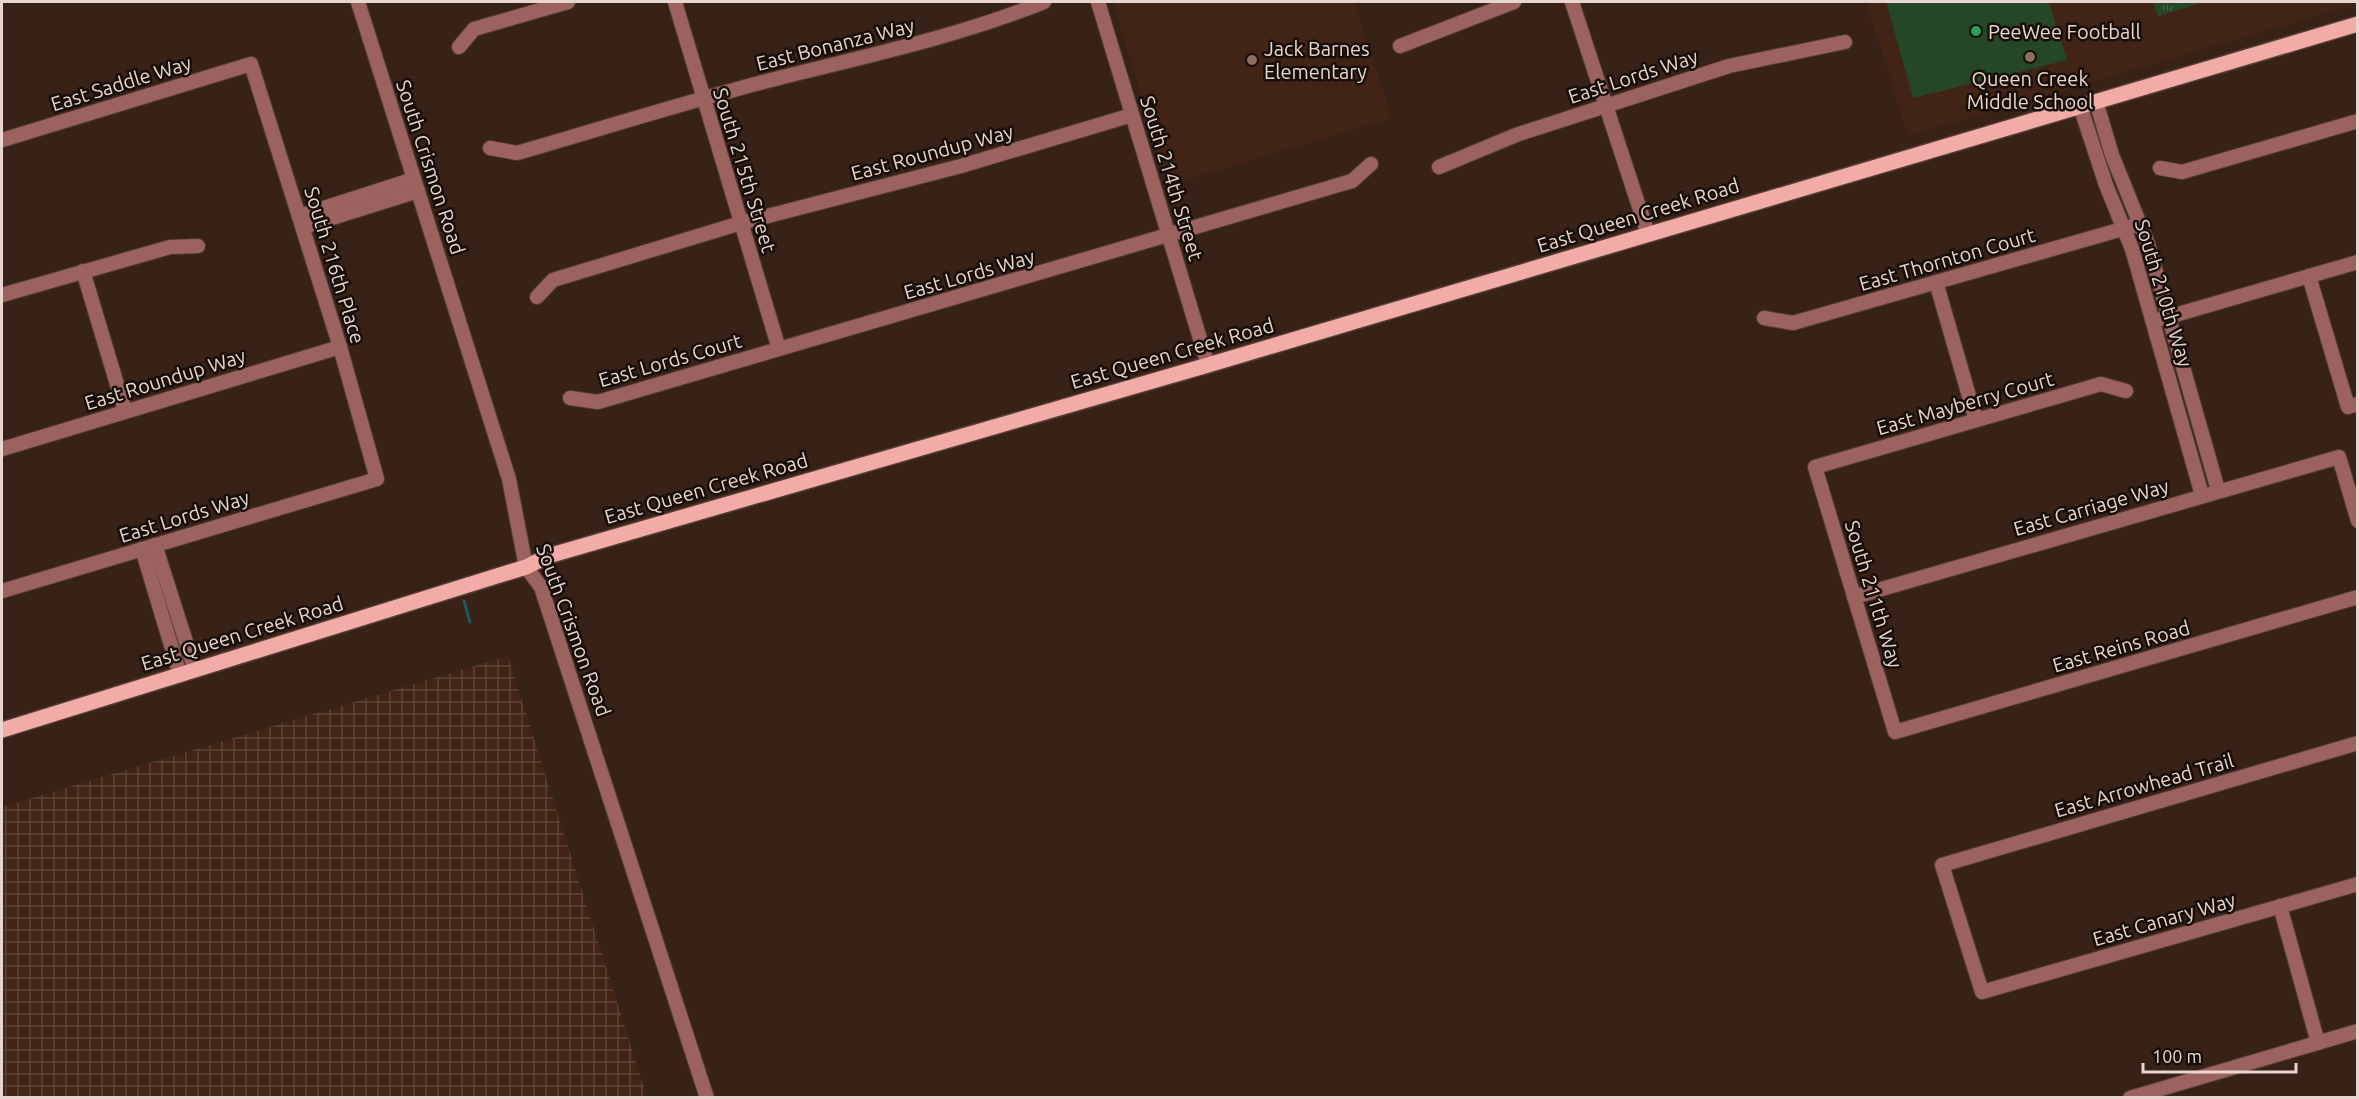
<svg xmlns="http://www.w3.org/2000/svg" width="2359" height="1099" viewBox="0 0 2359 1099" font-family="Ubuntu,sans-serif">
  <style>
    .built { fill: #422416 }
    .industrial { fill: url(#industrial-grid) }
    .grass { fill: url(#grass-tufts) }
    .pitch { fill: #254627 }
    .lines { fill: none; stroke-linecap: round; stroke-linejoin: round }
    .stream { stroke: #1c5965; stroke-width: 3 }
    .minor-casing { stroke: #543e34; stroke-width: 16 }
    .major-casing { stroke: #543e34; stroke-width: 18 }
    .minor { stroke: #9b6260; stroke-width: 14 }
    .major { stroke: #f2aba7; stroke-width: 15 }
    .leisure-dot { fill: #2e9e5b; stroke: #180e09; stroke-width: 2 }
    .education-dot { fill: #8d6e63; stroke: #180e09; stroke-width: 2 }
    .labels { text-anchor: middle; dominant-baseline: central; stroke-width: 5; stroke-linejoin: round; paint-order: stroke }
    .poi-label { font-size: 20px; fill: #e6d6cf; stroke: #180e09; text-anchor: start }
    .street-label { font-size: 20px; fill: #e6d6cf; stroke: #180e09 }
  </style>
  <defs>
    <pattern id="industrial-grid" width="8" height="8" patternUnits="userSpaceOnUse" patternTransform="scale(1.5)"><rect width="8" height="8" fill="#422416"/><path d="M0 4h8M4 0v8" fill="none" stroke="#5d4337"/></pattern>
    <pattern id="grass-tufts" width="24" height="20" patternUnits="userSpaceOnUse" patternTransform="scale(1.5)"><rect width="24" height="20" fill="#254627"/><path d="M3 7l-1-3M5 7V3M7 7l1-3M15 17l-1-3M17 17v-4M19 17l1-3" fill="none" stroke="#456045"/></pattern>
  </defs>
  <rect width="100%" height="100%" fill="#382116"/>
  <g class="built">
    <path d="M1113,2H1354L1392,118L1169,185Z"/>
    <path d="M1866,2H2357L2358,4L1908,136Z"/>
  </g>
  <path class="industrial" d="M508,656L647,1097H2V807Z"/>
  <path class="grass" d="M2153,2H2205L2158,16Z"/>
  <path class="pitch" d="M1886,2H2049L2067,60L1913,98Z"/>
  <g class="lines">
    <path class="stream" d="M464,601L470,622"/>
    <g class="minor-casing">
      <g id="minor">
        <path d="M358,2L509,479L526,567L541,587L707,1098"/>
        <path d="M675,2L779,349"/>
        <path d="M1098,2L1208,365"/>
        <path d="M1572,2L1648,234"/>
        <path d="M1400,46L1514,2"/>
        <path d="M459,47L474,29L568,2"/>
        <path d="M2096,101L2112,155L2148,244L2218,490"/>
        <path d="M2080,106L2106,185L2132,249L2202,495"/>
        <path d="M2,140L251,64L340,347L377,479L2,591"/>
        <path d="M490,148L517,153C600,129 683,103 767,81C861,57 954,38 1044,2"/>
        <path d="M1439,167L1516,135L1729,66L1845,42"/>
        <path d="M2160,168L2182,172L2358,121"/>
        <path d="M299,216L414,179"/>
        <path d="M303,227L418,191"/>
        <path d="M83,271L125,411"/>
        <path d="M2309,276L2348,407L2358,404"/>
        <path d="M1936,282L1976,420"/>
        <path d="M2,295L170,247L198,246"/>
        <path d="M537,297L553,280L741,223L961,166L1132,115"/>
        <path d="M1764,318L1793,323L2133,226"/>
        <path d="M2161,319L2358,262"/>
        <path d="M2126,391L2101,384L1815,467L1895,732L2358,597"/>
        <path d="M570,398L598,402L1352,181L1371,164"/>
        <path d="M2,449L340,347"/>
        <path d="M155,545L195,670"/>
        <path d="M142,549L180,675"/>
        <path d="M1854,597L2339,457L2358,521"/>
        <path d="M2358,743L1942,865L1982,992L2358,884"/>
        <path d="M2280,906L2318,1043"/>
        <path d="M2130,1098L2358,1031"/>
      </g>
    </g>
    <g class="major-casing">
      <path id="major" d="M2,730L526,567L548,556L1208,365L2358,24"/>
    </g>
    <use href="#minor" class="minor"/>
    <use href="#major" class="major"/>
  </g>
  <circle class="leisure-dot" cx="1976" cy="31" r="6"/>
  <g class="education-dot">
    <circle cx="2030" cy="57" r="6"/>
    <circle cx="1252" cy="60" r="6"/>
  </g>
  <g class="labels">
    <g class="poi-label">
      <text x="1988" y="31">PeeWee Football</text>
      <text x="1264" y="48">Jack Barnes<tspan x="1264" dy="23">Elementary</tspan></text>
      <text x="2030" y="78" text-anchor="middle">Queen Creek<tspan x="2030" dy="23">Middle School</tspan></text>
    </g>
    <g class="street-label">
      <text transform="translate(835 44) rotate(-14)">East Bonanza Way</text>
      <text transform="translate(1633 76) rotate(-18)">East Lords Way</text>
      <text transform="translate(121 83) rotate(-17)">East Saddle Way</text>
      <text transform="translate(932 152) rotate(-15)">East Roundup Way</text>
      <text transform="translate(431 167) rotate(72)">South Crismon Road</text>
      <text transform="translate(745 170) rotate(73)">South 215th Street</text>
      <text transform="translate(1172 178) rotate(73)">South 214th Street</text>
      <text transform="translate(1638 215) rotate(-17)">East Queen Creek Road</text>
      <text transform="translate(1947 259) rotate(-16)">East Thornton Court</text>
      <text transform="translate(335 265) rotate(73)">South 216th Place</text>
      <text transform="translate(969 274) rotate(-16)">East Lords Way</text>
      <text transform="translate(2164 293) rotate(73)">South 210th Way</text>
      <text transform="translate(1172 353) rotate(-16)">East Queen Creek Road</text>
      <text transform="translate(670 360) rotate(-16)">East Lords Court</text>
      <text transform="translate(165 379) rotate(-17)">East Roundup Way</text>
      <text transform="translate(1965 403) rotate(-16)">East Mayberry Court</text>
      <text transform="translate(706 488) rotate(-16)">East Queen Creek Road</text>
      <text transform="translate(2091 507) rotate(-16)">East Carriage Way</text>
      <text transform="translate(184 516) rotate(-17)">East Lords Way</text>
      <text transform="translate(1874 594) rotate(73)">South 211th Way</text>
      <text transform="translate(574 630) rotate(70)">South Crismon Road</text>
      <text transform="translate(242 633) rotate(-17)">East Queen Creek Road</text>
      <text transform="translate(2121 646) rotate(-16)">East Reins Road</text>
      <text transform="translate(2144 785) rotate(-16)">East Arrowhead Trail</text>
      <text transform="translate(2164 919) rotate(-16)">East Canary Way</text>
    </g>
  </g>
  <rect width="2359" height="1099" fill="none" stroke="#e6d6cf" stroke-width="6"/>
  <path d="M2143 1063v9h153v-9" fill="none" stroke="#e6d6cf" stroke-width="3"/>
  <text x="2152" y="1063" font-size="18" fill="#e6d6cf" stroke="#180e09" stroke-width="4.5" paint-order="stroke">100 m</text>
</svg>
